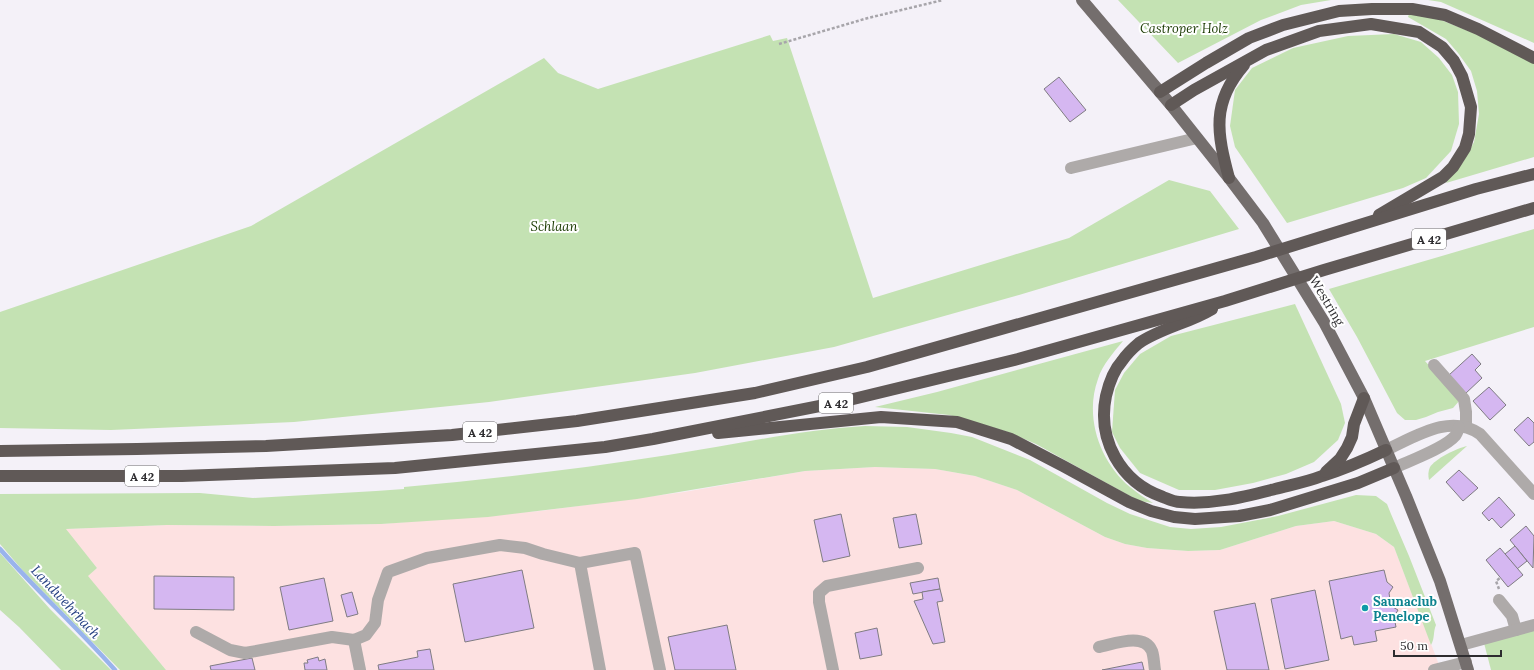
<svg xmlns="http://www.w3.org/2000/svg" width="1534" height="670" viewBox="0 0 1534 670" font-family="Lora,serif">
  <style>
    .commercial { fill: #fde1e1 }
    .green { fill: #c4e2b3 }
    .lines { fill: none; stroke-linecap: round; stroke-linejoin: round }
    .stream { stroke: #99b4ec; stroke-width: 4.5 }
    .building { fill: #d5b7f1; stroke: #7f7c82 }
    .path { stroke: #a7a5aa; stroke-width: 2.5; stroke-dasharray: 3 2; stroke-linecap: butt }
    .minor { stroke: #aeaaa9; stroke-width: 12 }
    .major { stroke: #746e6d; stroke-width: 12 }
    .highway { stroke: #605957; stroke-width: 12 }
    .culture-dot { fill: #0f9aa8; stroke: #fff; stroke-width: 1.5 }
    .labels { text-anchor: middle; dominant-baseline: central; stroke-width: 4; stroke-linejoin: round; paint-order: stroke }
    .shield { fill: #fff; stroke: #6c6b6d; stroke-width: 1 }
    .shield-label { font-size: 12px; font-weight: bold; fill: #2d2c2f }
    .park-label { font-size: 13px; font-style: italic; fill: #1a3a00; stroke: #fff }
    .street-label { font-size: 13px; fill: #2d2c2f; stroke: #fff }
    .culture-label { font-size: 13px; font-weight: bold; fill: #0d838f; stroke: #fff; text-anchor: start }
    .water-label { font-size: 14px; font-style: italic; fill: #264183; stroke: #fff }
  </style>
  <rect width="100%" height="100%" fill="#f4f1f8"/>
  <path class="commercial" d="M875,467L935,469L975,476L1017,490L1105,537L1125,544L1147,548L1188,551L1220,550L1296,526L1334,521L1376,534L1394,547L1441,670H166L87,576L97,568L65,529L167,525L274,526L381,524L540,511L684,492L805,471Z"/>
  <g class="green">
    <path d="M1118,0H1331L1301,5L1261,20L1178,63Z"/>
    <path d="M1428,0H1534V43L1441,2Z"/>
    <path d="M1409,14L1436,18L1476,34L1534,63V157L1446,183L1463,162L1474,142L1479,114L1477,91L1471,71L1458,53L1446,39L1408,17Z"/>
    <path d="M1394,34L1421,42L1439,58L1452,75L1458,92L1459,124L1451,151L1426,178L1403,188L1287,223L1235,147L1230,126L1235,90L1252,68L1293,48L1348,36Z"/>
    <path d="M770,35L773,41L787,38L873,298L1069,238L1169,180L1210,191L1239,229L1019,295L834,347L695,373L489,402L294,422L111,430L0,428V312L251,226L544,58L558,73L598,89Z"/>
    <path d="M1534,229V327L1425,361L1460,400L1453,408L1438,412L1426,417L1416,420H1405L1397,413L1357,337L1329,289Z"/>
    <path d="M1295,304L1341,404L1345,423L1338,440L1314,462L1286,474L1253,483L1215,490H1179L1140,473L1120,448L1112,432L1115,390L1124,373L1140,354L1171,336Z"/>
    <path d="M1123,341C1114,352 1102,365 1098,379C1084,417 1100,462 1130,487C1137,493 1145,498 1153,503L1139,501L1036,444L1008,432L949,415L875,407L937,392Z"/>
    <path d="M865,426L907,427L951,433L972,437L1030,460L1107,503L1130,514L1170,527L1191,529L1221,527L1278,516L1356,495L1376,496L1387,504L1391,514L1409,556L1436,625C1433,632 1435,638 1431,645L1394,547L1376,534L1334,521L1296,526L1220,550L1188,551L1147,548L1125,544L1105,537L1017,490L975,476L935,469L875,467L805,471L637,499L488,517L381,524L274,526L167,525L66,529L97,568L88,576L166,670H120L24,572L0,544V494L200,493L253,498L376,491L404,489V487C492,479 580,469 668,455C733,445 798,430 865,426Z"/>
    <path d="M1467,446L1429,480C1428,476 1428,471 1430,467C1435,459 1457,448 1467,446Z"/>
    <path d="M0,553L50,609L111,670H61L19,627L0,610Z"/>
    <path d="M1534,630V670H1491L1484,643Z"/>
  </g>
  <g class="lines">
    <path class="stream" d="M0,549C37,591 78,628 115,670"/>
  </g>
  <g class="building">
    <path d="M1059,77L1086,110L1070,122L1044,89Z"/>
    <path d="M1472,354L1481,364L1475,370L1482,378L1465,394L1449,375Z"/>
    <path d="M1489,387L1506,405L1490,420L1473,401Z"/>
    <path d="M1528,417L1534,423V442L1529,446L1514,430Z"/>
    <path d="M1459,470L1478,488L1463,501L1446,482Z"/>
    <path d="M1499,497L1515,515L1501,528L1492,518L1489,521L1482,513Z"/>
    <path d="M841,514L850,556L823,562L814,520Z"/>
    <path d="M916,514L922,544L899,548L893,518Z"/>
    <path d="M1526,526L1534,536L1533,568L1510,540Z"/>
    <path d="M1515,546L1527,561L1517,569L1505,554Z"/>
    <path d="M1500,548L1523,575L1508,587L1486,560Z"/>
    <path d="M522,570L534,628L465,642L453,584Z"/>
    <path d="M1384,570L1387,582L1393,587L1389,593L1391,606L1398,610L1394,617L1396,627L1375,631L1377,641L1354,645L1352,636L1341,639L1329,581Z"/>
    <path d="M154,576L234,577V610L154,609Z"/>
    <path d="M324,578L333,621L289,630L280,587Z"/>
    <path d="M938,578L940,589L913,594L910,583Z"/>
    <path d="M940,589L943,601L937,602L945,642L933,644L914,601L923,599L922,592Z"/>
    <path d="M1315,590L1329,660L1285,669L1271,599Z"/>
    <path d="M352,592L358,614L347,617L341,595Z"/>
    <path d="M1255,603L1269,670H1227L1214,611Z"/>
    <path d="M727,625L736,670H675L668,637Z"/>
    <path d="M877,628L882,655L860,659L855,633Z"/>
    <path d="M430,649L434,670H379L378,665L418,657L417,651Z"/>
    <path d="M318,657L319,661L325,659L327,670H305L304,663H308L307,660Z"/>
    <path d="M252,658L255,670H211L210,666Z"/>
    <path d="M1142,662L1144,670H1102Z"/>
  </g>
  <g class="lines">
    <g class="path">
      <path d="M779,44L868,18L943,0"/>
      <path d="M1499,589L1496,581L1500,578"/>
    </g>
    <g class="minor">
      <path d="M1071,168L1197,138"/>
      <path d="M1434,365L1464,399L1466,412V427"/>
      <path d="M1386,450C1415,437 1450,413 1480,434L1534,494"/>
      <path d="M1394,468C1409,461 1445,448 1455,436C1457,434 1458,430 1459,427"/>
      <path d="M1499,600L1512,616L1516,630"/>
      <path d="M196,632L230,650L245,653L332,637L354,640L366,635L375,623L378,600L388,572L427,558L500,545L525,548L543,554L580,563"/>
      <path d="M354,640L360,670"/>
      <path d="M1461,645L1534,625"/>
      <path d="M1099,647C1114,644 1144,632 1152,651C1154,657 1154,664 1155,670"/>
      <path d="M600,670L580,563L635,553L660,670"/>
      <path d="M833,670L819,602V593L827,586L918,568"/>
      <path d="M1434,670L1466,662"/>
    </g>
    <path class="major" d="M1082,0L1171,105L1229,178L1263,223L1324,322L1364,398L1406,496L1440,581L1468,670"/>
    <g class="highway">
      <path d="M1160,92L1206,63L1249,38L1283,25L1339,11L1372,9H1412L1445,15L1478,29L1534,58"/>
      <path d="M1171,105L1194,90L1266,50L1319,31L1371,24L1419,32L1442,47L1454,61L1462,76L1471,107L1469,134L1465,148L1453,167L1443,177L1379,215"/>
      <path d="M1229,178C1217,133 1211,103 1244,65"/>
      <path d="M1212,309C1189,323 1161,328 1139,343C1133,348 1126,355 1122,361C1113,371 1109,383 1106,396C1097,439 1120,482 1163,497C1168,499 1174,502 1180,502C1213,505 1243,497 1275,489C1290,485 1307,482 1322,476C1344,469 1365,460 1386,450"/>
      <path d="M718,433L881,417L957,422L1011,439L1063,466L1129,502L1151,511L1174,517L1195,519L1239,516L1270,510L1358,483L1394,468"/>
      <path d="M0,451L137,449L266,446L452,435L577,421L755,393L867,367L1256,257L1476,189L1534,174"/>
      <path d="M1326,472L1340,459L1347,448L1352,437L1354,424L1364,398"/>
      <path d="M0,476H182L395,468L605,447L653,439L845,401L1018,359L1225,301L1324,270L1534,208"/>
    </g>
  </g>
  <circle class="culture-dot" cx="1365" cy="608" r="4"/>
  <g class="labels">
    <g class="shield">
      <rect x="1412" y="229" width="34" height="20" rx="3"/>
      <rect x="819" y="393" width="34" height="20" rx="3"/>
      <rect x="463" y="422" width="34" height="20" rx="3"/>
      <rect x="125" y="466" width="34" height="20" rx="3"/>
    </g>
    <g class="shield-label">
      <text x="1429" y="239">A 42</text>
      <text x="836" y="403">A 42</text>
      <text x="480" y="432">A 42</text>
      <text x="142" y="476">A 42</text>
    </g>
    <g class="park-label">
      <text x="1184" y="28">Castroper Holz</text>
      <text x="554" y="226">Schlaan</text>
    </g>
    <g class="street-label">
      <text transform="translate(1327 301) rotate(59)">Westring</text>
    </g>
    <g class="culture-label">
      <text x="1373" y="601">Saunaclub<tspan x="1373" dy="15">Penelope</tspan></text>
    </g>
    <g class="water-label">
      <text transform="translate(66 602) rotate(47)">Landwehrbach</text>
    </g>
  </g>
  <path d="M1394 650v6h107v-6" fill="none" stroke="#2d2c2f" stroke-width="2"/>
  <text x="1400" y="650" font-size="12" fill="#2d2c2f" stroke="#ffffff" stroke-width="3" paint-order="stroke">50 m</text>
</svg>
